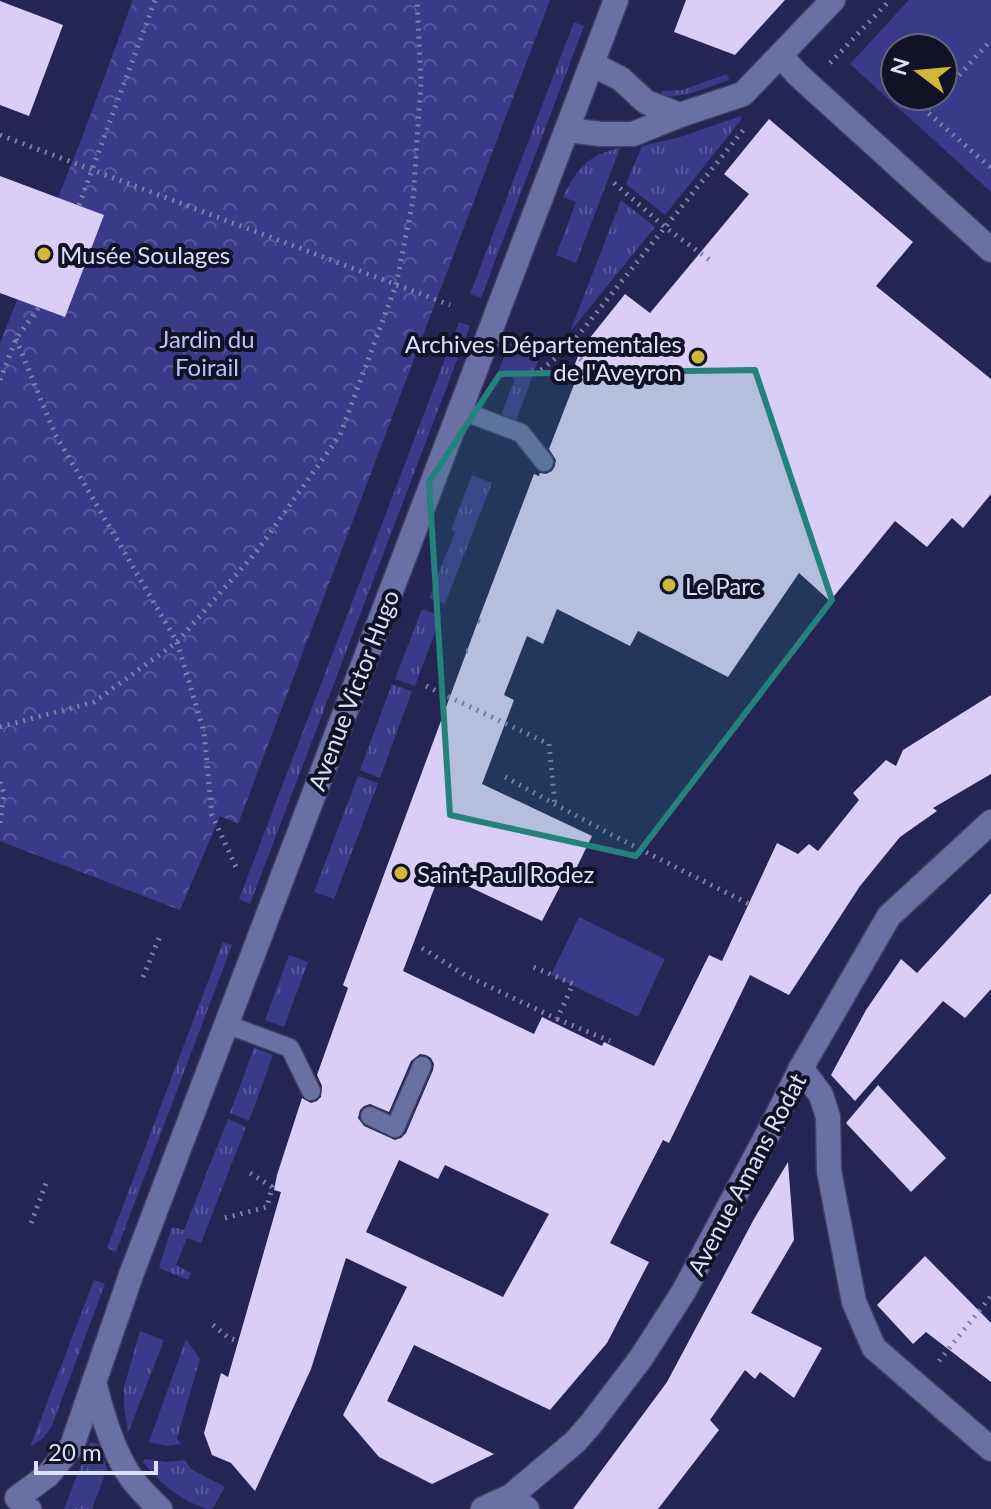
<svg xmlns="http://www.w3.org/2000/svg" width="991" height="1509" viewBox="0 0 991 1509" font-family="Lato,sans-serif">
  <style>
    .grass { fill: url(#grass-tufts) }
    .park { fill: url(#park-crowns) }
    .garden { fill: #3b3a89; fill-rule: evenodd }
    .building { fill: #dacdf6; fill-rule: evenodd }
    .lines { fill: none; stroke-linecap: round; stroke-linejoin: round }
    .lane-casing { stroke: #403f67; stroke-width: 21 }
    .street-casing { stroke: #403f67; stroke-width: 27 }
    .secondary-casing { stroke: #403f67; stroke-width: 27 }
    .path { stroke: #7e81a7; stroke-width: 5; stroke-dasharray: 2 6; stroke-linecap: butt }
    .lane { stroke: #6b70a4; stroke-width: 18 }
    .street { stroke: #6b70a4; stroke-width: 24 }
    .secondary { stroke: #6b70a4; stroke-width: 24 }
    .marked { fill: #24817c; fill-opacity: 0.2; stroke: #24817c; stroke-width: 6; stroke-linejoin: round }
    .poi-dot { fill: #cfb837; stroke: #111226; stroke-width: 3 }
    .labels { text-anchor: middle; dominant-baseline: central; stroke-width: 8; stroke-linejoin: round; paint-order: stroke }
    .poi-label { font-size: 24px; fill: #dce0fe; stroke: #111226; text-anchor: start }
    .park-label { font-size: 24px; fill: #bdc3f3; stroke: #111226 }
    .street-label { font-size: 24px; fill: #dce0fe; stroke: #111226 }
  </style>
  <defs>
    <pattern id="grass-tufts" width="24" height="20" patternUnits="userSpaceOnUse" patternTransform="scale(2)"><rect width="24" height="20" fill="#3b3a89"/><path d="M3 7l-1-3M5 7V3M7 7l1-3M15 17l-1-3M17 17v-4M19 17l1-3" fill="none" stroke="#57569b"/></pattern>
    <pattern id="park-crowns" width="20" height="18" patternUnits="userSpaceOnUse" patternTransform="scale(2)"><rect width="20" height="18" fill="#3b3a89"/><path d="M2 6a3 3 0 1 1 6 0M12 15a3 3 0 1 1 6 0" fill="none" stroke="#57569b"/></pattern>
  </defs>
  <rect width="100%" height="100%" fill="#242553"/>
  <g class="grass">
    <path d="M574,22L584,26L481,298L470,294Z"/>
    <path d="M727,74L729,80C707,87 684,99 660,96L662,91L682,90Z"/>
    <path d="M741,116V120L665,215L626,184L642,146L680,137Z"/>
    <path d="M620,148L576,263L556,255L576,202L563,197C578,168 587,155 620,148Z"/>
    <path d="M621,200L655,227L570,332Z"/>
    <path d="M459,322L470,326L250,904L239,899Z"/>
    <path d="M510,343L540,355L515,424L500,418L515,379L500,372L499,369Z"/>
    <path d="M472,475L492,483L445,604L429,598L455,532L451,530Z"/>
    <path d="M422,609L441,616L415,686L395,679Z"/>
    <path d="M392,684L412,691L380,778L360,770Z"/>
    <path d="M358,776L378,783L334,899L314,892Z"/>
    <path d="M223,942L232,945L116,1252L107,1248Z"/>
    <path d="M289,955L308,962L284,1027L265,1020Z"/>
    <path d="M254,1048L273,1055L249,1121L230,1113Z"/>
    <path d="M228,1119L246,1127L201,1243L187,1238L176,1265L191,1273L188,1280L159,1268L171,1229L173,1227L184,1230Z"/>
    <path d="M94,1280L105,1284L51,1428L43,1438L30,1447Z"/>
    <path d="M140,1331L164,1340L128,1433L124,1406V1387Z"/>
    <path d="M186,1339L200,1359L177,1438L181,1444L167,1446L149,1442Z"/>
    <path d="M90,1442L99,1444L107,1469L92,1509H64Z"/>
    <path d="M145,1459L167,1462L185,1460L191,1469L225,1487L212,1509H207C177,1498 163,1486 143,1462Z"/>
  </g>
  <path class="park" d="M133,0H550L238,824L220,816L180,910L0,841V343L81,140Z"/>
  <g class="garden">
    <path d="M909,0H991V192L850,64ZM943,48V96H895V48Z"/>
    <path d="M579,917L665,959L638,1017L551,975Z"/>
  </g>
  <g class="building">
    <path d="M686,0H785L735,55L674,32Z"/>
    <path d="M0,1L63,25L29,116L0,105Z"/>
    <path d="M769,119L913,242L876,286L991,379V494L963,528L952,518L927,547L895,521L830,601L799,573L728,677L638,631L630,646L557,609L543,644L527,636L504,695L514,700L482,784L592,836L572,877L566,875L542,921L440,873L403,971L534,1034L542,1017L602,1046L604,1042L654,1066L709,955L722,961L777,843L798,854L809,844L818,851L859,800L853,793L886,760L896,766L903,750L991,695V774L933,808L937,811L900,837L860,886L789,995L750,975L669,1143L663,1140L610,1243L649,1262L607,1343L550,1410L414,1345L387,1401L494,1454L432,1484L379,1457L343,1415L407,1287L346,1258L311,1369L255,1491L231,1463L212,1455L204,1433L221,1373L228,1377L281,1192L274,1190L277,1175L302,1098L311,1103L317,1101L321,1097L322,1086L317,1075L348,988L343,985L481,613L534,474L539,476L540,473L546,474L552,471L555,466L556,460L549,449L580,369L575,364L581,349L625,294L650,313L749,194L724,174ZM420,1054L426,1055L431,1058L434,1064L433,1070L406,1133L401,1138L395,1140L364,1126L358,1118L360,1110L364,1106L370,1104L389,1112L411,1061ZM399,1160L438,1179L445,1165L549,1214L503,1297L366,1232Z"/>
    <path d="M0,176L104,215L65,317L0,293Z"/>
    <path d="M991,893V989L965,1018L943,1001L855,1101L831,1075L866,1010L901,959L917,973Z"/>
    <path d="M878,1085L946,1158L911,1192L846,1123Z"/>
    <path d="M788,1162L794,1240L751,1313L822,1348L794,1398L760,1372L755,1379L745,1370L710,1420L719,1430L658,1509H573L667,1382L754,1219Z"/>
    <path d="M925,1256L991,1323V1382L926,1332L913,1344L877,1305Z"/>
  </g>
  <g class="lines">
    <g class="lane-casing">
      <g id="lane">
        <path d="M460,410L521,433L544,462"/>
        <path d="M226,1024L290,1048L311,1091"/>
        <path d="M370,1116L395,1128L422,1066"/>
        <path d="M31,1509L32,1508"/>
      </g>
    </g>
    <g class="street-casing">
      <g id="street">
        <path d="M781,56L797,74L991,250"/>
        <path d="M592,64L621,79L646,102L680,115"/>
        <path d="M567,130L601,134H633L680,115L743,94L833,0"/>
        <path d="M801,1068L821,1095L828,1117L829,1171L854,1302L874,1348L991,1449"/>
        <path d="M511,1496L527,1509"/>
      </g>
    </g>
    <g class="secondary-casing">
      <g id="secondary">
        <path d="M94,1382C101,1410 114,1453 130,1476C138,1488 150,1499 160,1509"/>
        <path d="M17,1498L48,1475L72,1446L131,1275L616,0"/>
        <path d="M483,1509L511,1496L575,1442L590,1425L641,1358L684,1291L772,1126L801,1068L889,916L991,822"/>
      </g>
    </g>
    <g class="path">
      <path d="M830,63L890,0"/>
      <path d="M943,93L991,40"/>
      <path d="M940,96L926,111L991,168"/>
      <path d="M0,135L450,305"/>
      <path d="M614,183L666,228L714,263"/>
      <path d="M79,205L155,0"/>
      <path d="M16,339L55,434L177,642L204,732L212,815L236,867"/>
      <path d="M568,348L589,367L598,371"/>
      <path d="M541,370L568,348L745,128"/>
      <path d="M0,380L16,339L39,307"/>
      <path d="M478,621L480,622"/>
      <path d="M466,651H468"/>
      <path d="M426,686L549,744L555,804"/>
      <path d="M0,727L94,702L177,642L257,551L340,435L396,285L413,200L421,82L417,0"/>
      <path d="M505,777L610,834L749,904"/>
      <path d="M0,782L4,793L0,823"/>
      <path d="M422,948L465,975L557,1019L573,984L531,966"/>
      <path d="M143,977L159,938"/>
      <path d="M557,1019L610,1041"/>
      <path d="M225,1218L267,1207L272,1187L245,1170"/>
      <path d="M31,1223L47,1181"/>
      <path d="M213,1325L229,1338L238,1341"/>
      <path d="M939,1361L991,1296"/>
    </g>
    <use href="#lane" class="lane"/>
    <use href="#street" class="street"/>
    <use href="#secondary" class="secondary"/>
  </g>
  <path class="marked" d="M755,370L832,600L636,856L450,815L429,482L500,374Z"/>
  <g class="poi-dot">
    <circle cx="44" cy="254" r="8"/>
    <circle cx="698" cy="357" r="8"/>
    <circle cx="669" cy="585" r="8"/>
    <circle cx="401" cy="873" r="8"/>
  </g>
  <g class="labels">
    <g class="poi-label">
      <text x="60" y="254">Musée Soulages</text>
      <text x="682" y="343" text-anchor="end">Archives Départementales<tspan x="682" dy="28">de l'Aveyron</tspan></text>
      <text x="685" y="585">Le Parc</text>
      <text x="417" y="873">Saint-Paul Rodez</text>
    </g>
    <g class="park-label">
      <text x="207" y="338">Jardin du<tspan x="207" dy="28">Foirail</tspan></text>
    </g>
    <g class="street-label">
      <text transform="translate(353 690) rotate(-69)">Avenue Victor Hugo</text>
      <text transform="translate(746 1174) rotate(-62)">Avenue Amans Rodat</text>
    </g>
  </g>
  <g transform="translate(919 72) rotate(286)"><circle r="38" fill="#111226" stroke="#62647c" stroke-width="2"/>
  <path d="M0-6L14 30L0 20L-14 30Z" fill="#cfb837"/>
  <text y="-12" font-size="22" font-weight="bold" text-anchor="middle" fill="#dce0fe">N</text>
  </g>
  <path d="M36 1461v12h120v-12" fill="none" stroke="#dce0fe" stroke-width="4"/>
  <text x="48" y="1461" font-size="24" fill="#dce0fe" stroke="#111226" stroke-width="6" paint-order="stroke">20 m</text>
</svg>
